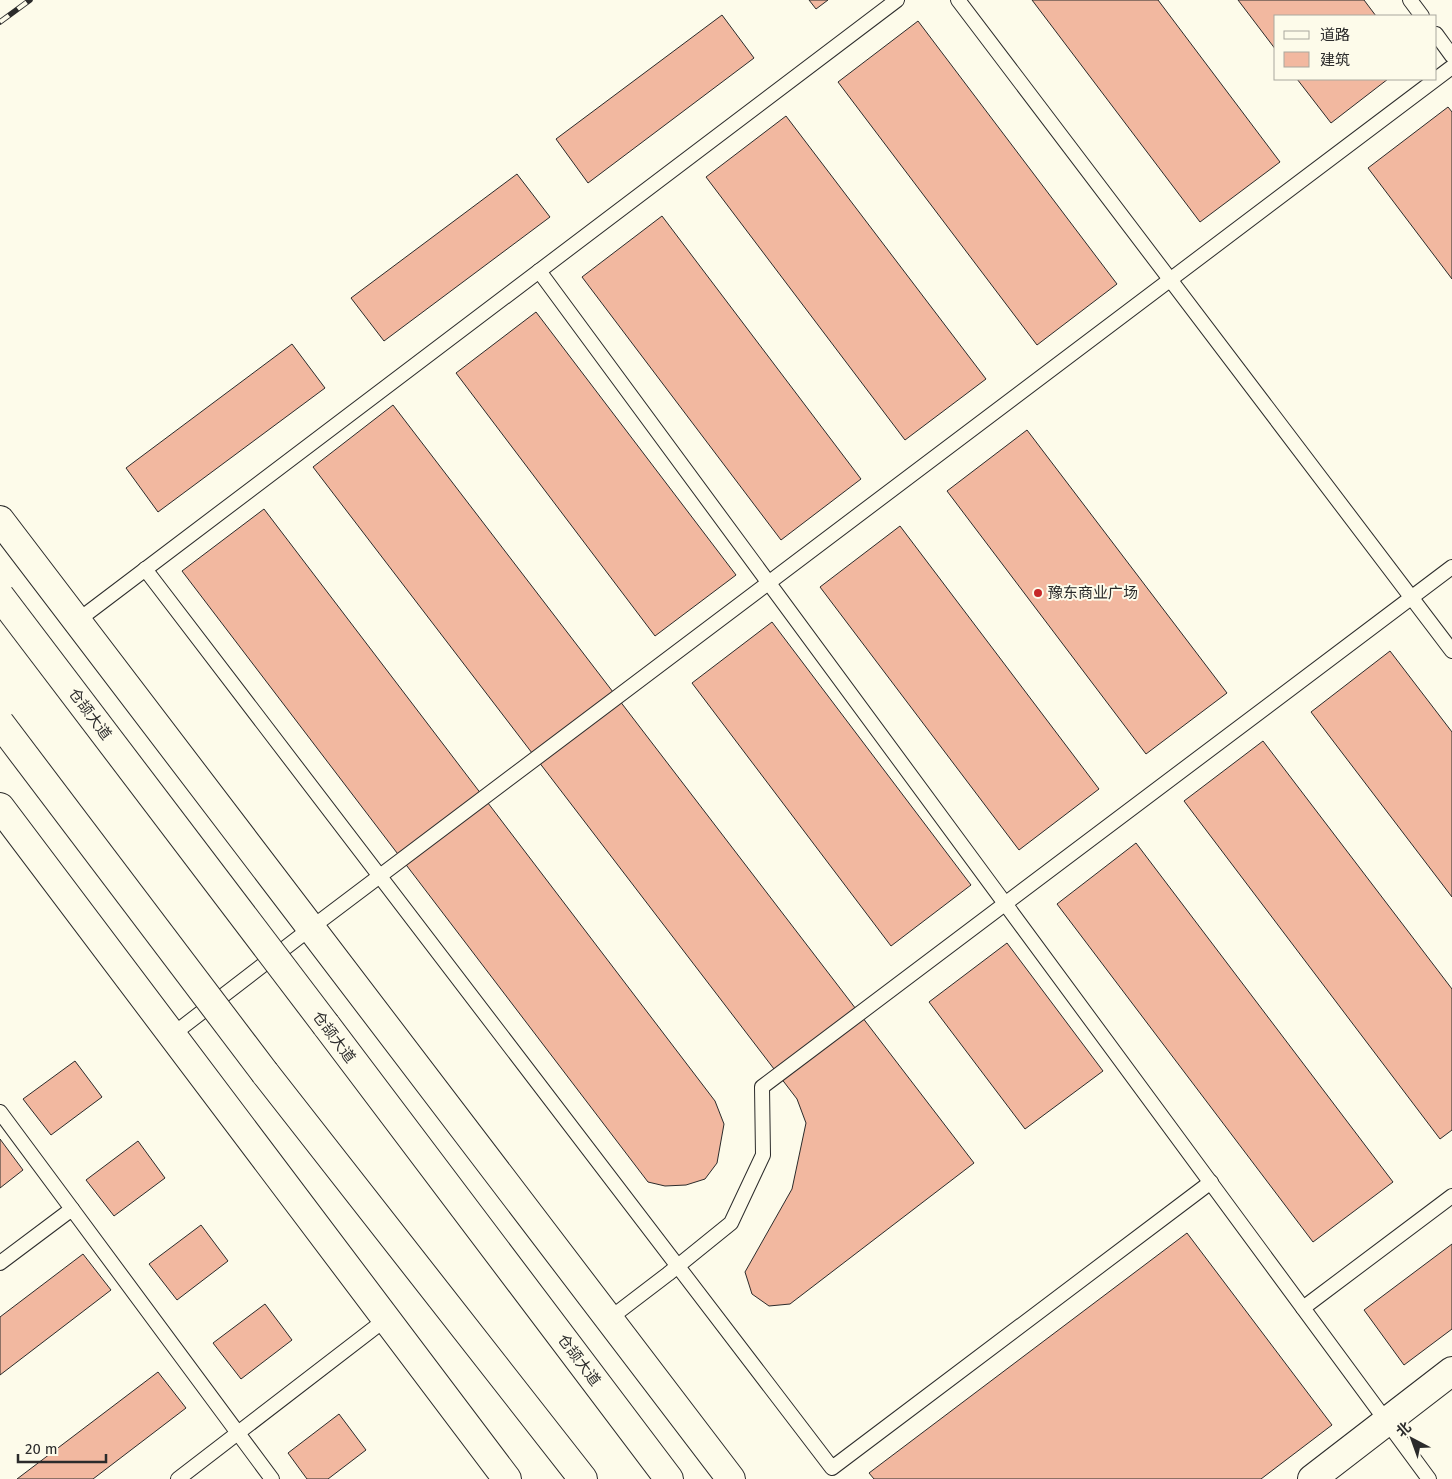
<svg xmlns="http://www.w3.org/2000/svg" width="1452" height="1479" viewBox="0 0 1452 1479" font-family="'Fira Sans','Noto Sans SC',sans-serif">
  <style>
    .building { fill: #f2b8a0; stroke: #2b2b2b }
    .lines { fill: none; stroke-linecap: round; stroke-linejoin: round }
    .service-casing { stroke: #2b2b2b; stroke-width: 16 }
    .secondary-casing { stroke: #2b2b2b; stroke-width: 30 }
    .primary-casing { stroke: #2b2b2b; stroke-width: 30 }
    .service { stroke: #fdfbea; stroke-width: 14 }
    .secondary { stroke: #fdfbea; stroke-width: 28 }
    .primary { stroke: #fdfbea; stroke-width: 28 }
    .rail-casing { stroke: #2b2b2b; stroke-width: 5.5 }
    .rail { stroke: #fdfbea; stroke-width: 4; stroke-dasharray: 11; stroke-linecap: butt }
    .primary-bridge-casing { stroke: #2b2b2b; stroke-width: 30; stroke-linecap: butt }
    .primary-bridge { stroke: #fdfbea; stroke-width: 28 }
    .poi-dot { fill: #c62828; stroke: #fdfbea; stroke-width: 2 }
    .labels { text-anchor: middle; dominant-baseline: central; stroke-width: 4; stroke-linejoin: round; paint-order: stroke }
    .poi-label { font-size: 15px; fill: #2b2b2b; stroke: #fdfbea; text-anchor: start }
    .street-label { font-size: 15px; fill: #2b2b2b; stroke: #fdfbea }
  </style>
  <rect width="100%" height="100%" fill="#fdfbea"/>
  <g class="building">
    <path d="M809,0H828L816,9Z"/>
    <path d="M1032,0H1158L1280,162L1200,222Z"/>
    <path d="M1238,0H1364L1376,16H1276V50Z"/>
    <path d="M722,15L754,58L588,183L556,139Z"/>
    <path d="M918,21L1117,284L1037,345L838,82Z"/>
    <path d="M1297,79H1388L1331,123Z"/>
    <path d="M1448,107L1452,112V279L1368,168Z"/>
    <path d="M786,116L986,379L905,440L706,177Z"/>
    <path d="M517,174L550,217L384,341L351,298Z"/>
    <path d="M662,216L861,479L781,540L582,277Z"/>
    <path d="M536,312L736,575L655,636L456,373Z"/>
    <path d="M292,344L325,388L158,512L126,468Z"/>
    <path d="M393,405L974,1163L790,1304L769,1306L752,1294L745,1272L792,1189L806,1123L797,1099L313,467Z"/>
    <path d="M1027,430L1227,693L1146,754L947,491Z"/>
    <path d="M264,509L715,1101L724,1124L717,1163L705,1179L686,1185L665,1186L648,1182L182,571Z"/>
    <path d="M900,526L1099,789L1019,850L820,587Z"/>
    <path d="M772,622L971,885L891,946L692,683Z"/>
    <path d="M1390,651L1452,732V897L1311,712Z"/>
    <path d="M1263,741L1452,989V1130L1440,1139L1184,801Z"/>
    <path d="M1136,843L1393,1182L1313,1242L1057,904Z"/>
    <path d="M1007,943L1103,1071L1025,1129L929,1002Z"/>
    <path d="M75,1061L102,1097L51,1135L23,1099Z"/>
    <path d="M0,1139L23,1170L0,1188Z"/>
    <path d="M138,1141L165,1178L114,1216L86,1180Z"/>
    <path d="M201,1225L228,1261L177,1300L149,1264Z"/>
    <path d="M1187,1233L1332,1425L1261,1479H874L869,1473Z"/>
    <path d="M1452,1244V1329L1404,1365L1364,1310Z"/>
    <path d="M83,1254L111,1290L0,1375V1317Z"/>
    <path d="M265,1304L292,1340L241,1379L213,1343Z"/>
    <path d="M158,1372L186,1408L93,1479H17Z"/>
    <path d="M339,1414L366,1450L328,1479H307L288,1453Z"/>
  </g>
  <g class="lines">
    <g class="service-casing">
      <g id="service">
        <path d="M958,0L1452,651"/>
        <path d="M1410,0L1422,16"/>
        <path d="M1436,34L1452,56"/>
        <path d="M539,271L1429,1479"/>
        <path d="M145,569L832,1468L1211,1182"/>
        <path d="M77,621L897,0"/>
        <path d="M172,1035L311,928L1452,67"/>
        <path d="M0,1112L72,1209"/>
        <path d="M0,1263L72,1209L272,1479"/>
        <path d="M1303,1308L1452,1196"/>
        <path d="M609,1319L668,1274L731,1223L763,1155L762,1087L1452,567"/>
        <path d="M178,1479L386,1319"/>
      </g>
    </g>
    <g class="secondary-casing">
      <g id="secondary">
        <path d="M0,520L731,1479"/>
        <path d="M0,807L507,1479"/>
        <path d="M1312,1479L1452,1371"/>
      </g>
    </g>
    <g class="primary-casing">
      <g id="primary">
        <path d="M326,1025L669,1479"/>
        <path d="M265,1073L583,1479"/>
      </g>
    </g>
    <use href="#service" class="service"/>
    <use href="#secondary" class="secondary"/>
    <use href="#primary" class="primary"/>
    <g class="rail-casing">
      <path id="rail" d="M0,22L30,0"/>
    </g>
    <use href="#rail" class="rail"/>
    <g class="primary-bridge-casing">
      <g id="primary-bridge">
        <path d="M0,596L326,1025"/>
        <path d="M0,723L265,1073"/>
      </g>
    </g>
    <use href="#primary-bridge" class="primary-bridge"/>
  </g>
  <circle class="poi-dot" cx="1038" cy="593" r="5"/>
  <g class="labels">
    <g class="poi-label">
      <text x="1048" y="593">豫东商业广场</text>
    </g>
    <g class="street-label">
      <text transform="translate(90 714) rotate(53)">仓颉大道</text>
      <text transform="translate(334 1037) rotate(53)">仓颉大道</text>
      <text transform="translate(579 1360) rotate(53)">仓颉大道</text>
    </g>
  </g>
  <rect x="1274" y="15" width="162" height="65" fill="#fdfbea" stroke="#a9a89e"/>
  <rect x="1284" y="31" width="25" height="8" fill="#fdfbea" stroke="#a9a89e"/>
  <text x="1320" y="40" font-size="15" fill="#2b2b2b">道路</text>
  <rect x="1284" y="52" width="25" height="15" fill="#f2b8a0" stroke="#a9a89e"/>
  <text x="1320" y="65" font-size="15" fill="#2b2b2b">建筑</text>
  <g transform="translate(1412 1439) rotate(319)" stroke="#fdfbea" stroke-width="4" paint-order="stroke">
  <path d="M0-4L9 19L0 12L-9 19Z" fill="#2b2b2b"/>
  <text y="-8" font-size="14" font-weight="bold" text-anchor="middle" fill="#2b2b2b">北</text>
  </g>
  <path d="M18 1454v8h88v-8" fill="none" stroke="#2b2b2b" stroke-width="2.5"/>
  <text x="25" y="1454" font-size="15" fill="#2b2b2b" stroke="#fdfbea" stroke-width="4" paint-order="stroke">20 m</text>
</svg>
